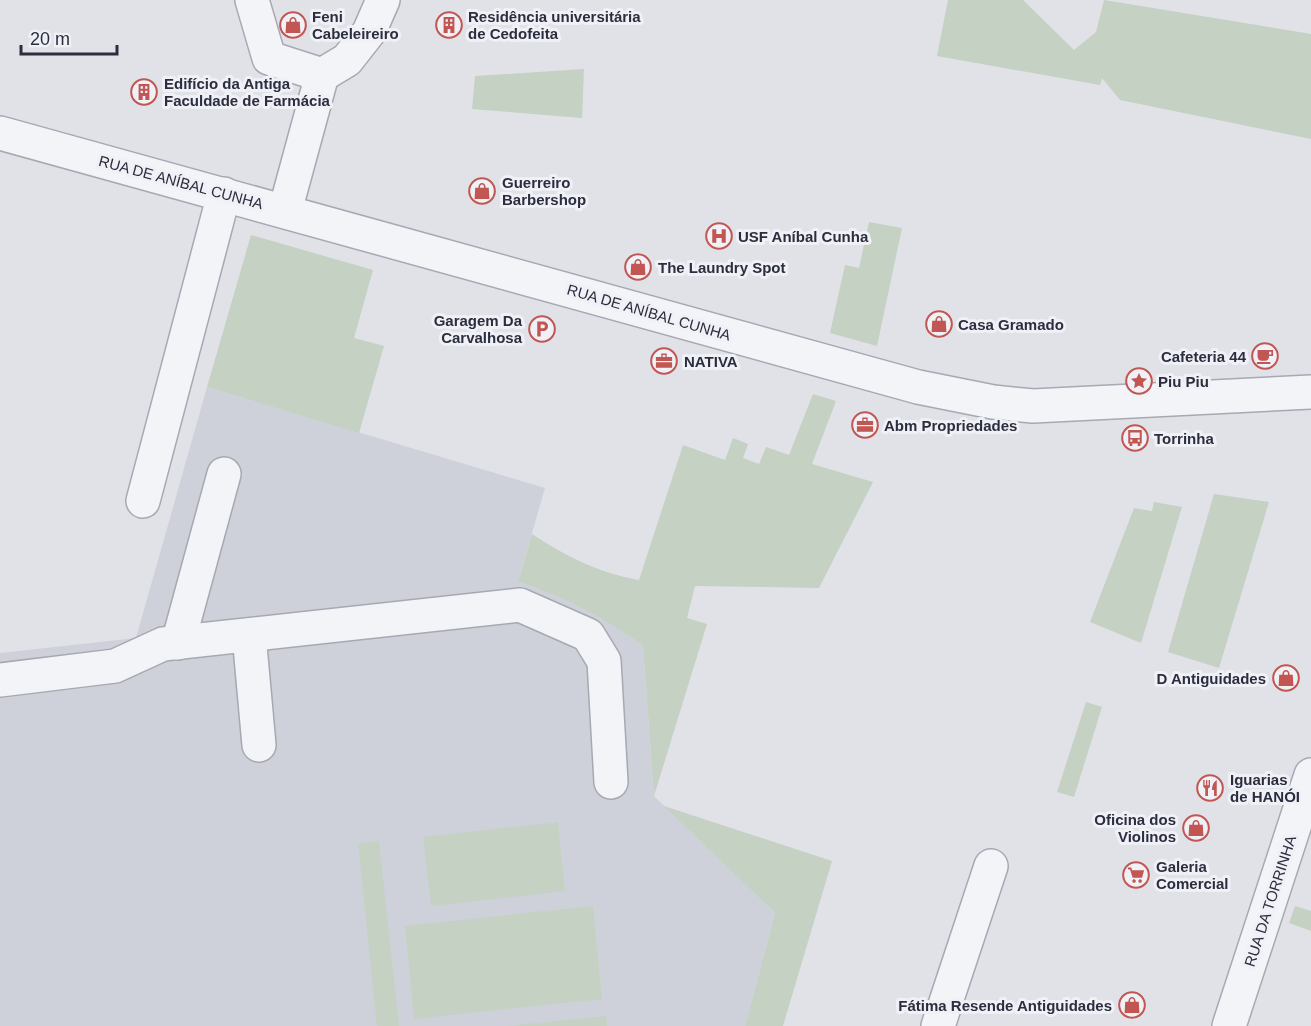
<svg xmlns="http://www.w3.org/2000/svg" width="1311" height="1026" viewBox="0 0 1311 1026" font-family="Arial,sans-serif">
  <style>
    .built { fill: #cfd1da }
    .green { fill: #c4d1c3 }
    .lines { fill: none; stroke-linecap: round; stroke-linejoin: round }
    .minor-casing { stroke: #a7a8b2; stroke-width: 36 }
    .minor { stroke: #f3f4f7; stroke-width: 33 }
    .labels { text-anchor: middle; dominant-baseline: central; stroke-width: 6; stroke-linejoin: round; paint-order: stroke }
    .poi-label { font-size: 15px; font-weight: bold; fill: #2b2e3e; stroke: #f0f1f6; text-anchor: start }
    .street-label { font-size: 15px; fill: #2b2e3e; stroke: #f0f1f6 }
  </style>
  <rect width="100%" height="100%" fill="#e1e2e8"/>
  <path class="built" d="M207,387L545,488L518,582L546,591L575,603L611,623L643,646L654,796L775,913L745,1026H0V653L136,638Z"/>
  <g class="green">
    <path d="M948,0H1023L1074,50L1096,32L1104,0L1311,34V139L1120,100L1102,78L1100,85L937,56Z"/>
    <path d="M584,69L582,118L472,109L475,76Z"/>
    <path d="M869,222L902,228L877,346L830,333L845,265L859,268Z"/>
    <path d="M251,235L373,270L354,338L384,346L359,433L207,387Z"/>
    <path d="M813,394L836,401L812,464L873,482L819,588L695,586L687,618L707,624L654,796L643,646C604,617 564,596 518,582L532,534C565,556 599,573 639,580L683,445L725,460L733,438L748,444L743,458L759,464L766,447L789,455Z"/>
    <path d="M1214,494L1269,502L1219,668L1168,652Z"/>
    <path d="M1154,502L1182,507L1141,643L1090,622L1134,508L1152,511Z"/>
    <path d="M1086,702L1102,707L1074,797L1057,792Z"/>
    <path d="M664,806L832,861L783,1026H745L775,913Z"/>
    <path d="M558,822L565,891L431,906L423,837Z"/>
    <path d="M379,841L399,1026H377L358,843Z"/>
    <path d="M593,906L602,999L414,1019L405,926Z"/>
    <path d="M1295,906L1311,911V931L1289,923Z"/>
    <path d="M606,1016L607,1026H507Z"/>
  </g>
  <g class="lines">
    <g class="minor-casing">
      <g id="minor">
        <path d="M252,0L269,58L322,75"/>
        <path d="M322,75L347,60L369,32L383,0"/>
        <path d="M0,133L918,387L993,402L1033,406L1311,392"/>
        <path d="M285,211L322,75"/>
        <path d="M143,501L224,194"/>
        <path d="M249,635L259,745"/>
        <path d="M178,643L224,474"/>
        <path d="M0,680L115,666L163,644L520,605L588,635L604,661L611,782"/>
        <path d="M938,1026L991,866"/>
        <path d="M1229,1026L1311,775"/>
      </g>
    </g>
    <use href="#minor" class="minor"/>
  </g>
  <defs>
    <g id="shop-ring" transform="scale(1.35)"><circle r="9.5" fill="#f0f1f6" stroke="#c15652" stroke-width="1.5"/><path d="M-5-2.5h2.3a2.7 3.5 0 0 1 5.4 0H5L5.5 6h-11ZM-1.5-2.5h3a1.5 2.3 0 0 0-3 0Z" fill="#c15652"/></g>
    <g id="building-ring" transform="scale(1.35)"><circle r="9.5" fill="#f0f1f6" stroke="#c15652" stroke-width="1.5"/><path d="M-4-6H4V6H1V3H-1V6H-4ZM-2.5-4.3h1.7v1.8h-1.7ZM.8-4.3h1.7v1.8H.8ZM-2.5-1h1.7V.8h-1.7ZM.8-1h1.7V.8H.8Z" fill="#c15652"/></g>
    <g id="hospital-ring" transform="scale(1.35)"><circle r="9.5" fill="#f0f1f6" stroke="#c15652" stroke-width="1.5"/><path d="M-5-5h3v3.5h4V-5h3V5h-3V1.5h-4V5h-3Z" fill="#c15652"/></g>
    <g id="parking-ring" transform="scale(1.35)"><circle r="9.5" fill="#f0f1f6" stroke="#c15652" stroke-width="1.5"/><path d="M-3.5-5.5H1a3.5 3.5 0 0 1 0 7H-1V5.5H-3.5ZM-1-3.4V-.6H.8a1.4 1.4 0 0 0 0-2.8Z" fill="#c15652"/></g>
    <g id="cafe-ring" transform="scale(1.35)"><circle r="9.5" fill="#f0f1f6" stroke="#c15652" stroke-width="1.5"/><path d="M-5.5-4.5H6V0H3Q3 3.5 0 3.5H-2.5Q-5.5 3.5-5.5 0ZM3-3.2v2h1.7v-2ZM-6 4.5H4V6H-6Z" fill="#c15652"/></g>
    <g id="office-ring" transform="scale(1.35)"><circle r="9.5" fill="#f0f1f6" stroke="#c15652" stroke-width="1.5"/><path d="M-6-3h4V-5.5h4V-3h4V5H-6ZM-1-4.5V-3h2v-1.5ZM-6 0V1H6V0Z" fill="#c15652"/></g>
    <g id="sight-ring" transform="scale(1.35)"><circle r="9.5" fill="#f0f1f6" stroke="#c15652" stroke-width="1.5"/><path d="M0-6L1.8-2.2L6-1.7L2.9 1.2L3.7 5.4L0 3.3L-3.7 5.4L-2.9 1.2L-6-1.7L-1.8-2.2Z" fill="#c15652"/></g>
    <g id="bus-ring" transform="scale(1.35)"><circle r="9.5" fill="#f0f1f6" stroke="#c15652" stroke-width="1.5"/><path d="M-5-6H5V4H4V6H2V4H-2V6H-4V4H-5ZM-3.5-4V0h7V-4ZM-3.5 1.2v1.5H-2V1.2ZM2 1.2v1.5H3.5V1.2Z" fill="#c15652"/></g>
    <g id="restaurant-ring" transform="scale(1.35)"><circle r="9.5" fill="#f0f1f6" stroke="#c15652" stroke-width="1.5"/><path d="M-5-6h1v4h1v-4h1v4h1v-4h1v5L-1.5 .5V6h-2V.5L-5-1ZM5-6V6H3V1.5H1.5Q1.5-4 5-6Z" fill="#c15652"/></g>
    <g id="supermarket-ring" transform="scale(1.35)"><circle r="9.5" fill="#f0f1f6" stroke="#c15652" stroke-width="1.5"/><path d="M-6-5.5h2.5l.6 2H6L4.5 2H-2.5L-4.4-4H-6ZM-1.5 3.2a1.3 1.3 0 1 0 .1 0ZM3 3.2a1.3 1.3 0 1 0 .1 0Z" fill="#c15652"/></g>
  </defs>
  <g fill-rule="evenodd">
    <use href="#shop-ring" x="293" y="25"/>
    <use href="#building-ring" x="449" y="25"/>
    <use href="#building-ring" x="144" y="92"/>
    <use href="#shop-ring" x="482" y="191"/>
    <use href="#hospital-ring" x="719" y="236"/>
    <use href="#shop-ring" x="638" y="267"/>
    <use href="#shop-ring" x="939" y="324"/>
    <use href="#parking-ring" x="542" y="329"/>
    <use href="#cafe-ring" x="1265" y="356"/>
    <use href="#office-ring" x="664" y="361"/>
    <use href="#sight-ring" x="1139" y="381"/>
    <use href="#office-ring" x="865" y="425"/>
    <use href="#bus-ring" x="1135" y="438"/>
    <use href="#shop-ring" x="1286" y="678"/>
    <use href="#restaurant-ring" x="1210" y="788"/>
    <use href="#shop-ring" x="1196" y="828"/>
    <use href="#supermarket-ring" x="1136" y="875"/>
    <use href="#shop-ring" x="1132" y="1005"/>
  </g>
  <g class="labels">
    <g class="poi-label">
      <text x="312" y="16">Feni<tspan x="312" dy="17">Cabeleireiro</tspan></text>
      <text x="468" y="16">Residência universitária<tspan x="468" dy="17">de Cedofeita</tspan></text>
      <text x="164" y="83">Edifício da Antiga<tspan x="164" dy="17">Faculdade de Farmácia</tspan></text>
      <text x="502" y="182">Guerreiro<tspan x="502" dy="17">Barbershop</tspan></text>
      <text x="738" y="236">USF Aníbal Cunha</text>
      <text x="658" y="267">The Laundry Spot</text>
      <text x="522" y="320" text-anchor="end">Garagem Da<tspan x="522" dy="17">Carvalhosa</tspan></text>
      <text x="958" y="324">Casa Gramado</text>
      <text x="1246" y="356" text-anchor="end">Cafeteria 44</text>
      <text x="684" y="361">NATIVA</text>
      <text x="1158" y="381">Piu Piu</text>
      <text x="884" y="425">Abm Propriedades</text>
      <text x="1154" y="438">Torrinha</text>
      <text x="1266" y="678" text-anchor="end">D Antiguidades</text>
      <text x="1230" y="779">Iguarias<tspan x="1230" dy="17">de HANÓI</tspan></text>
      <text x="1176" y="819" text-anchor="end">Oficina dos<tspan x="1176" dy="17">Violinos</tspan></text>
      <text x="1156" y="866">Galeria<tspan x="1156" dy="17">Comercial</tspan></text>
      <text x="1112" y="1005" text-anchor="end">Fátima Resende Antiguidades</text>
    </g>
    <g class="street-label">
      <text transform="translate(181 182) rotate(15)">RUA DE ANÍBAL CUNHA</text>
      <text transform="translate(649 312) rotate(16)">RUA DE ANÍBAL CUNHA</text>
      <text transform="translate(1270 901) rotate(-72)">RUA DA TORRINHA</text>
    </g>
  </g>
  <path d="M21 45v9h96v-9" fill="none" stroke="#2b2e3e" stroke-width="3"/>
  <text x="30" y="45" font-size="18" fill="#2b2e3e" stroke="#f0f1f6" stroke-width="4.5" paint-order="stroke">20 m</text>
</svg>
